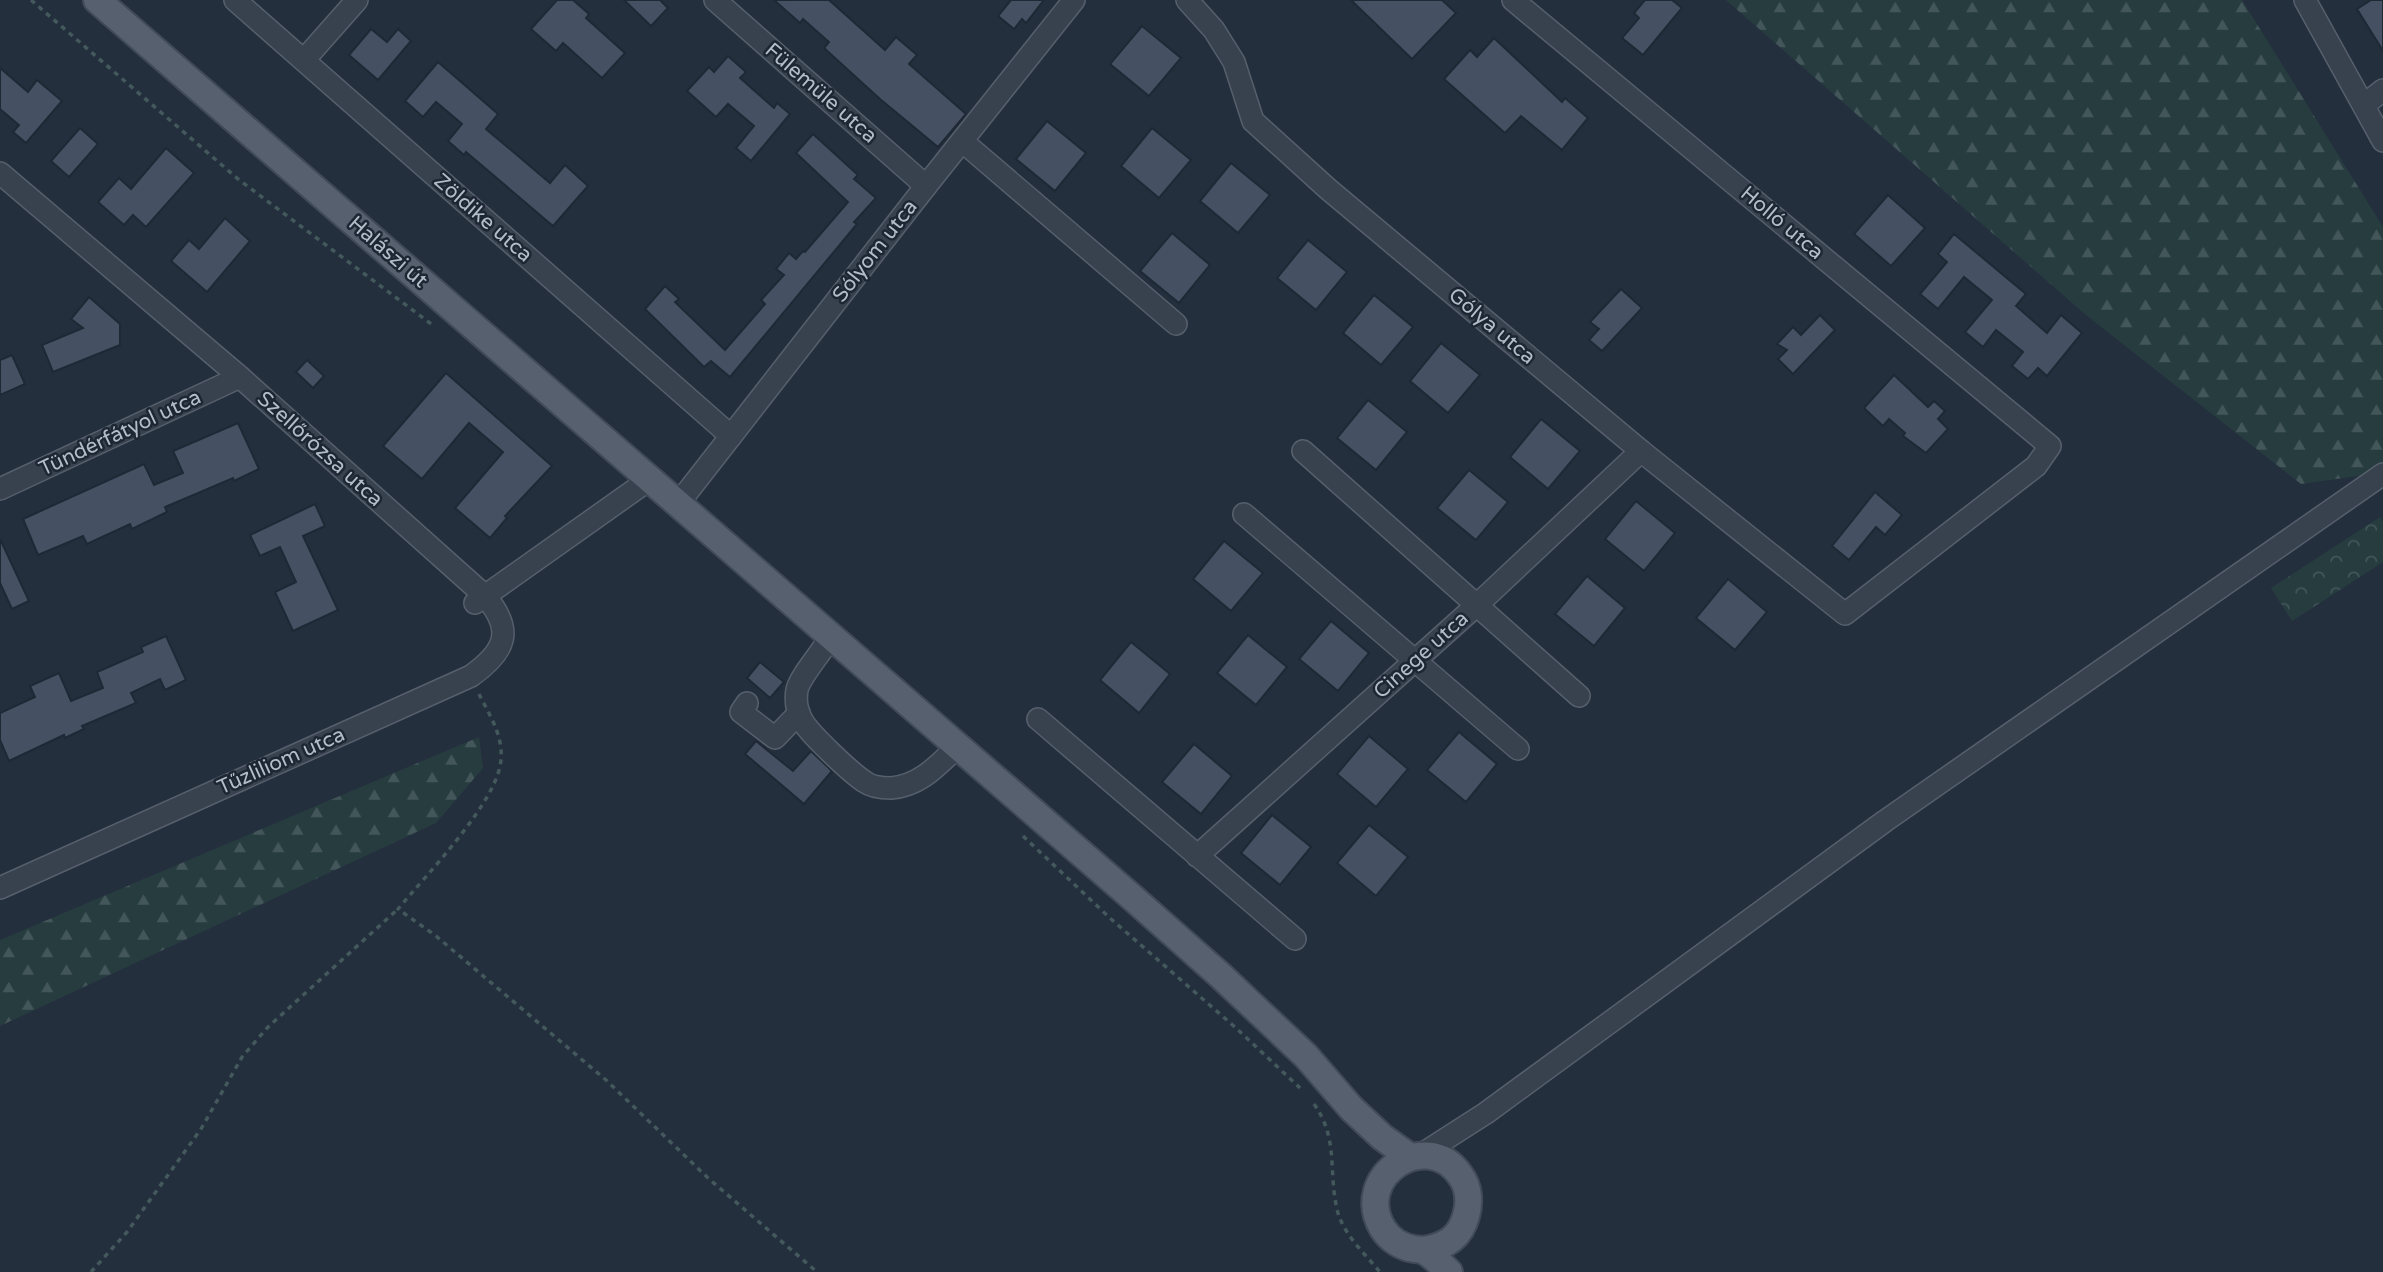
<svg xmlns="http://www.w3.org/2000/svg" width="2383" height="1272" viewBox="0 0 2383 1272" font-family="'Varela Round',sans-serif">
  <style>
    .forest { fill: url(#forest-firs) }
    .park { fill: url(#park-crowns) }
    .building { fill: #455162; stroke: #1f2835; stroke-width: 2 }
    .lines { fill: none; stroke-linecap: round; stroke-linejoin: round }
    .minor-casing { stroke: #565f6c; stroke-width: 24 }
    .major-casing { stroke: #414a57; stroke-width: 30 }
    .path { stroke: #44595c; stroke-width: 3.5; stroke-dasharray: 5 5; stroke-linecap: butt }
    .minor { stroke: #38414e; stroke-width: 21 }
    .major { stroke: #56606e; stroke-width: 26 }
    .labels { text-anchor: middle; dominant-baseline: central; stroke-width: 5; stroke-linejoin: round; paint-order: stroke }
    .street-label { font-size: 21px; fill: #b4bcc9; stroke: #1d2633 }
  </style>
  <defs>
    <pattern id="forest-firs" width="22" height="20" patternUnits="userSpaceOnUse" patternTransform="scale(1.75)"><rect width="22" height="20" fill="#263c3f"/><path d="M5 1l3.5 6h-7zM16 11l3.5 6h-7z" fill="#435659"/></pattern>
    <pattern id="park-crowns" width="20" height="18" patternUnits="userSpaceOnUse" patternTransform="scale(1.75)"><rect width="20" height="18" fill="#263c3f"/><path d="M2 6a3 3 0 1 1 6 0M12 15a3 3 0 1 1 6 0" fill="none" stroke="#435659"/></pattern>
  </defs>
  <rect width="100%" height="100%" fill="#242f3e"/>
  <g class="forest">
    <path d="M1726,0H2242L2383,227V464L2372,474L2301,484L2086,315Z"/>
    <path d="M479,737L483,768L436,823L0,1026V940Z"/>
  </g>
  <path class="park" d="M2380,517L2383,522V562L2292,621L2271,588Z"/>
  <g class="building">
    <path d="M557,0H573L589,14L586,18L625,53L602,78L563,43L556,51L531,29Z"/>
    <path d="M624,0H660L668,8L651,26Z"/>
    <path d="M774,0H829L885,50L896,37L917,55L909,64L966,114L938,147L880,99L824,48L829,42L803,19L800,23Z"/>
    <path d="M1011,0H1044L1026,23L1022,19L1014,29L998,16Z"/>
    <path d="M1351,0H1442L1456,13L1412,59Z"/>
    <path d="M1645,0H1672L1682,8L1643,55L1622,38L1639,18L1634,13Z"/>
    <path d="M2371,0H2383V51L2357,9Z"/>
    <path d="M1142,26L1181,58L1149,96L1110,64Z"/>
    <path d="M371,29L387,42L398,29L411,41L378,80L349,55Z"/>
    <path d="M1494,38L1562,102L1565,98L1588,118L1562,150L1521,116L1505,133L1444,79L1470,50L1477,57Z"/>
    <path d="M728,56L746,72L740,78L774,108L777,103L790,114L751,161L736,148L754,126L728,104L716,117L687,91L709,67L714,72Z"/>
    <path d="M438,62L498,114L486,129L550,183L565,165L588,186L553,226L466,152L464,155L448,141L462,124L436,102L423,117L405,101Z"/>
    <path d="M0,68L28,92L37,80L62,101L26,143L13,132L19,125L0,109Z"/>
    <path d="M1047,121L1086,153L1055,191L1016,159Z"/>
    <path d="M80,128L98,144L69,177L51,161Z"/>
    <path d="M1152,128L1191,160L1159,198L1121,166Z"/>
    <path d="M813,134L858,175L854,179L876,198L854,222L857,224L730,377L711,361L704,367L645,309L665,286L679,299L675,302L725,350L765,304L761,300L784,275L776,269L789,253L796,259L803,251L805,252L848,202L796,153Z"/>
    <path d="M166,148L194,173L146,227L133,215L124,225L98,202L119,178L131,189Z"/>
    <path d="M1231,163L1270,195L1238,233L1200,201Z"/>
    <path d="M1888,195L1925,228L1891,266L1854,234Z"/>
    <path d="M225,218L250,241L207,292L171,261L189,240L199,249Z"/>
    <path d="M1172,233L1210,265L1179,303L1140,271Z"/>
    <path d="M1954,234L2026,294L2016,306L2047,333L2061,315L2082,333L2047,376L2038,368L2028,379L2012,366L2023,352L1996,330L1983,347L1965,332L1992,300L1964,277L1938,309L1920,294L1947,262L1938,254Z"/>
    <path d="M1308,240L1347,272L1316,310L1277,278Z"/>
    <path d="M1621,289L1642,308L1602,351L1589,340L1599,329L1590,322Z"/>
    <path d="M1374,295L1413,327L1381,365L1343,333Z"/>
    <path d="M89,297L120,324V345L53,372L42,345L83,328L71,319Z"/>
    <path d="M1820,315L1835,330L1793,374L1778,359L1787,350L1777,344L1793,327L1801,335Z"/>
    <path d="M1441,343L1480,375L1448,413L1410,381Z"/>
    <path d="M12,355L25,384L0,395V360Z"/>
    <path d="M307,360L324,376L313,388L296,372Z"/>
    <path d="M446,373L552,466L505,516L507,518L490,538L455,508L503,452L469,423L422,479L383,446Z"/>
    <path d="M1894,375L1928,407L1934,401L1945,411L1938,419L1948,429L1926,453L1903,436L1905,433L1889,419L1883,426L1864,408Z"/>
    <path d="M1368,400L1407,432L1376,470L1337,438Z"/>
    <path d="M1541,419L1580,451L1548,489L1510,457Z"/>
    <path d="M238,423L259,469L234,481L233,478L165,507L167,512L132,529L130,524L87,544L83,536L38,555L23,519L144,464L154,485L183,473L173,451Z"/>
    <path d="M1469,470L1508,502L1476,540L1437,508Z"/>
    <path d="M1875,492L1902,515L1885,535L1876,527L1849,560L1832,546Z"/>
    <path d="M1636,501L1675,533L1644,571L1605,539Z"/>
    <path d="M315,504L325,526L303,536L338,610L293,631L275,592L296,582L280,547L260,556L250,535Z"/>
    <path d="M0,539L29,601L12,609L0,583Z"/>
    <path d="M1224,541L1263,573L1231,611L1193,579Z"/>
    <path d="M1587,576L1625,608L1594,646L1555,614Z"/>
    <path d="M1728,579L1767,612L1735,650L1696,618Z"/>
    <path d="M1331,621L1369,653L1338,691L1299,659Z"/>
    <path d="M1248,635L1287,667L1256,705L1217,673Z"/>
    <path d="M166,636L186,680L165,690L160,679L131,693L136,703L82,726L84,729L65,738L64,735L9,761L0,740V713L35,697L30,686L59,673L71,701L103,688L97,672L143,652L141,647Z"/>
    <path d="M1131,642L1170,674L1139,713L1100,680Z"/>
    <path d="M760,662L784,682L770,698L747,678Z"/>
    <path d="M1459,732L1497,764L1466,802L1427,770Z"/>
    <path d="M1369,736L1408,769L1376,807L1337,774Z"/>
    <path d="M756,741L793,771L811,751L832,771L804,804L745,754Z"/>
    <path d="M1194,744L1232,776L1201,814L1162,782Z"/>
    <path d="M1272,815L1311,847L1280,885L1241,853Z"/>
    <path d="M1369,825L1408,857L1376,896L1337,863Z"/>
  </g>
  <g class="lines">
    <g class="minor-casing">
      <g id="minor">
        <path d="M235,0L731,436"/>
        <path d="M715,0L926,186"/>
        <path d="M1187,0L1214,30L1234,62L1253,121L1328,189L1641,451L1845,614L2036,466L2050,446L1513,0"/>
        <path d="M2305,0L2383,141"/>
        <path d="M304,60L357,0"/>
        <path d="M2364,105L2383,90"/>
        <path d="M962,141L1176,324"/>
        <path d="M0,173L240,377L484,595C515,630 506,651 471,676L0,888"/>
        <path d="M1303,451L1579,696"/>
        <path d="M0,489L240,377"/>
        <path d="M678,504L926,186L1074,0"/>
        <path d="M1244,514L1518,749"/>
        <path d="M475,603L650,479"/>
        <path d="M831,636C823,651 800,676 797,690C795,701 797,712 803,722C812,736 850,772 865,782C872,787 881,788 891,788C920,786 938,765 958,746"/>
        <path d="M747,703L741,712L775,738L799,713"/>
        <path d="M1038,719L1295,939"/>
        <path d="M1197,856L1477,605L1641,451"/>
        <path d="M1419,1156L1486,1113L1885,821L2383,474"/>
      </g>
    </g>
    <g class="major-casing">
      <g id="major">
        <path d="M97,0L1134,899L1221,976L1306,1056L1351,1108L1382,1137L1410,1157"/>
        <path d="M1423,1250C1445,1247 1460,1238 1466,1216C1470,1202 1469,1187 1460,1175C1427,1127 1351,1176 1383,1229C1390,1240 1402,1247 1414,1249C1418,1250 1421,1249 1424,1251C1433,1256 1442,1265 1449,1272"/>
      </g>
    </g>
    <g class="path">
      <path d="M31,0L238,179L434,326"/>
      <path d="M479,694C489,714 503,735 501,759C499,801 425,876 398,909L436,936L606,1080L708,1178L817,1272"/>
      <path d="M1023,836L1111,919L1236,1028L1300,1088"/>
      <path d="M1314,1104C1339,1139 1328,1171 1337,1209C1342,1233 1365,1254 1380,1272"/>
      <path d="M91,1272L127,1232L201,1129L242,1057L268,1027L398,909"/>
    </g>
    <use href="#minor" class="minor"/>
    <use href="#major" class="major"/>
  </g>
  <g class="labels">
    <g class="street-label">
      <text transform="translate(821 93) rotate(41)">Fülemüle utca</text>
      <text transform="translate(483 218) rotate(41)">Zöldike utca</text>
      <text transform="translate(1782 223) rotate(40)">Holló utca</text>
      <text transform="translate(875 251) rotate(-52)">Sólyom utca</text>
      <text transform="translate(388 252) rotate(41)">Halászi út</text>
      <text transform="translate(1492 326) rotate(40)">Gólya utca</text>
      <text transform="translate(120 433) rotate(-25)">Tündérfátyol utca</text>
      <text transform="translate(320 449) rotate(42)">Szellőrózsa utca</text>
      <text transform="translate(1421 655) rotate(-42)">Cinege utca</text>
      <text transform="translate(281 761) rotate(-24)">Tűzliliom utca</text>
    </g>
  </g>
</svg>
